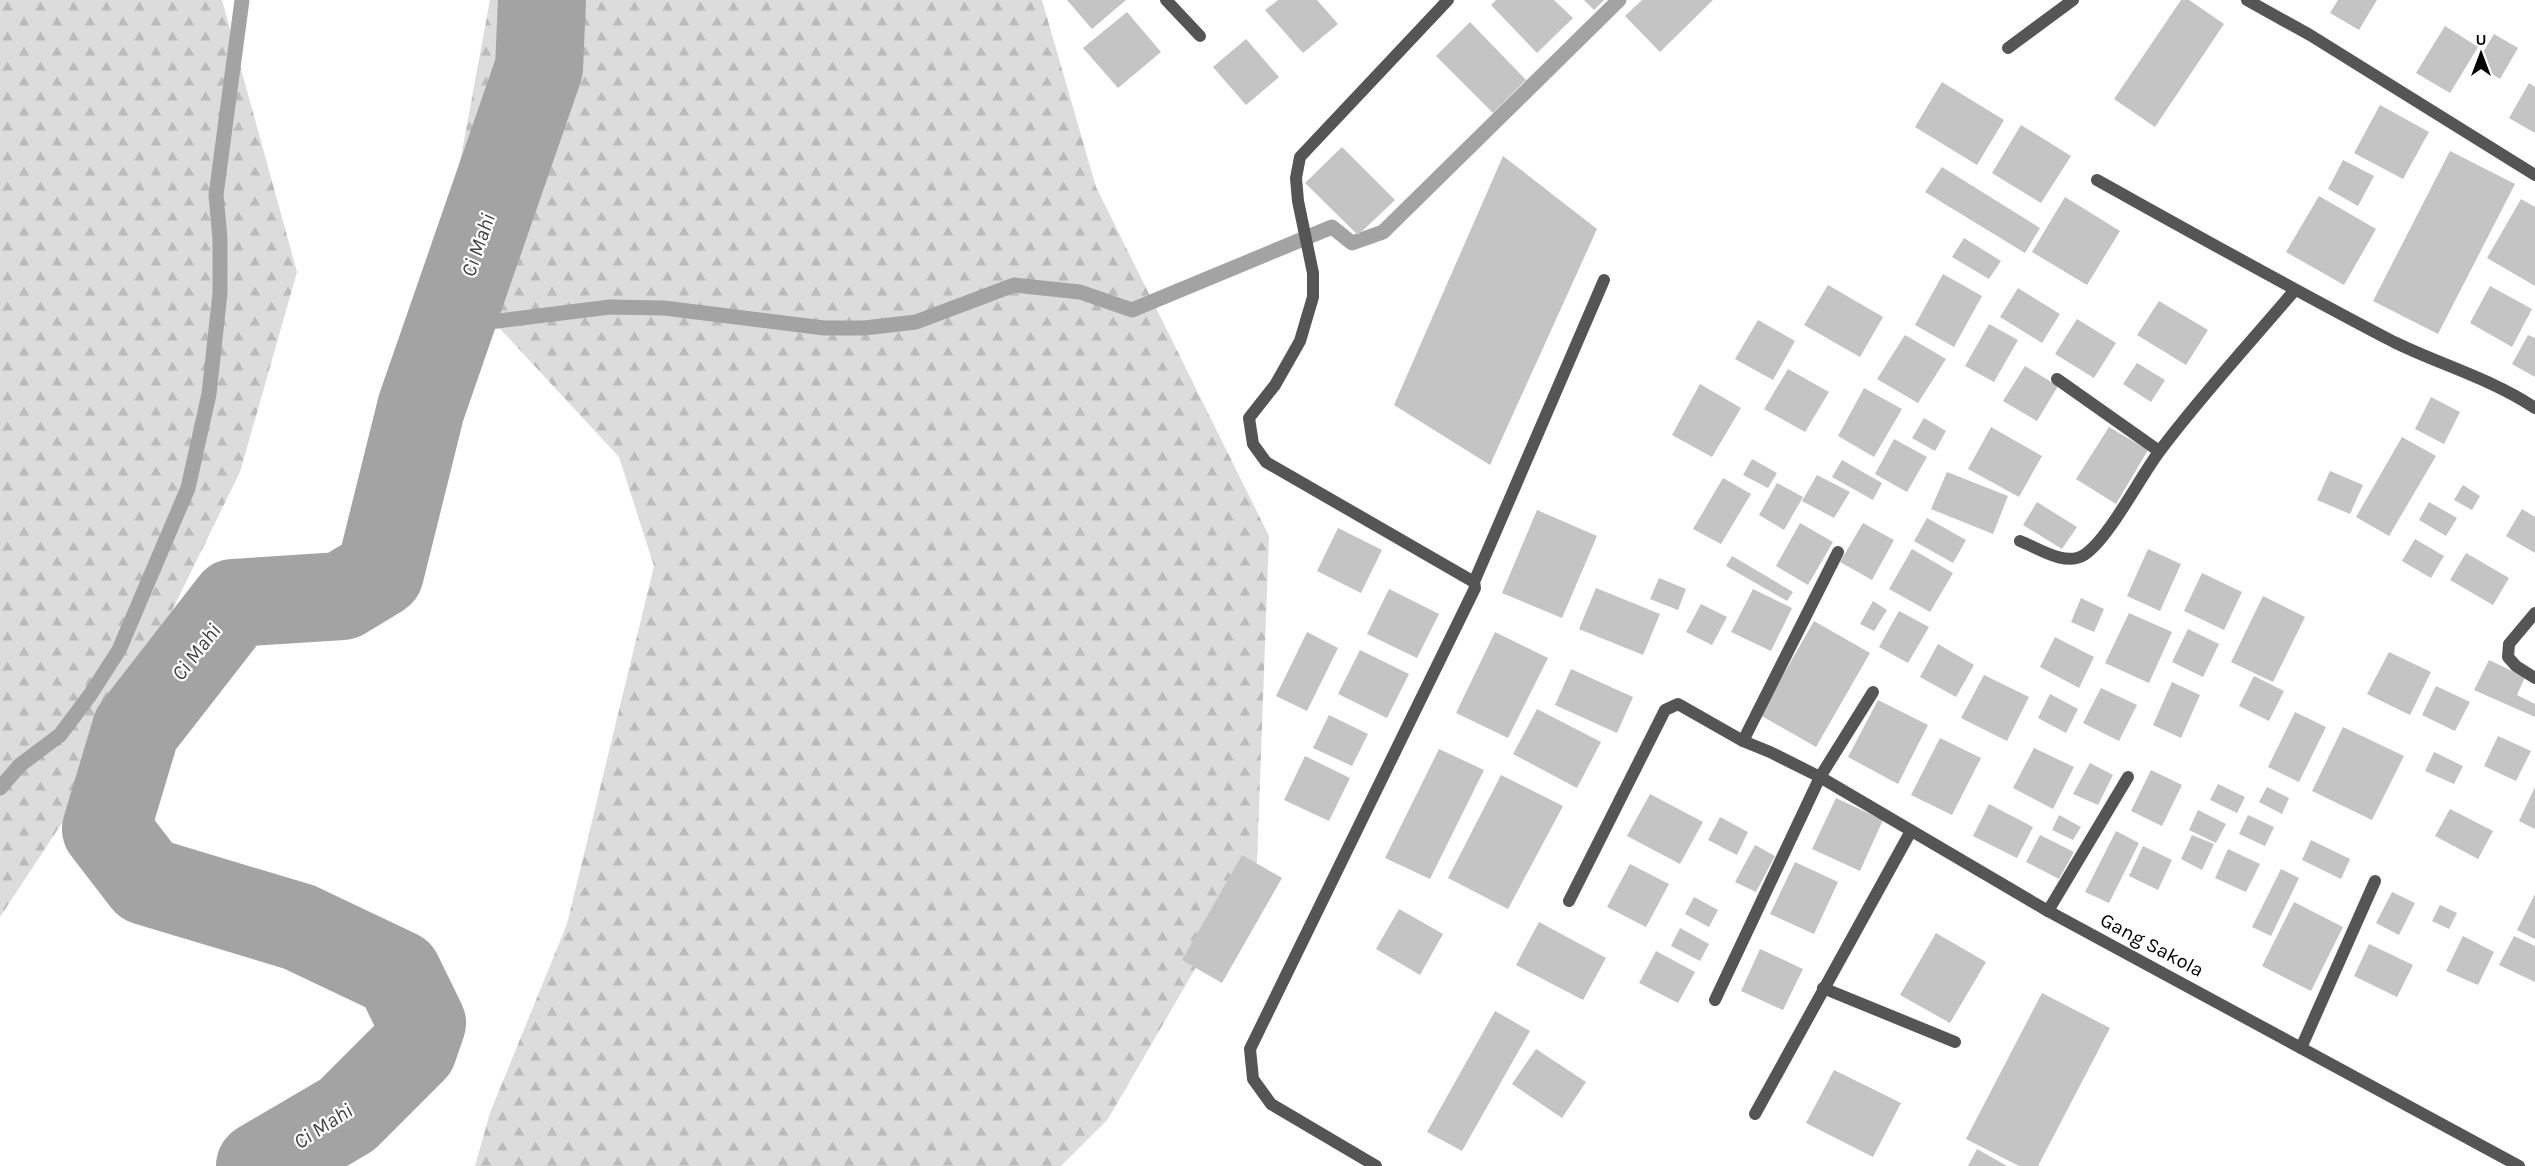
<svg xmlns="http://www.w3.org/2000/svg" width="2535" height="1166" viewBox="0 0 2535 1166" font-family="Karla,sans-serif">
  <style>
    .forest { fill: url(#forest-firs) }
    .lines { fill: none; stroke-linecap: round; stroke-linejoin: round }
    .stream { stroke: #a3a3a3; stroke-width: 15 }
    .river { stroke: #a3a3a3; stroke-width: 88 }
    .building { fill: #c4c4c4 }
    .service { stroke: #555; stroke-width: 12 }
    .minor { stroke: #555; stroke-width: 12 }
    .labels { text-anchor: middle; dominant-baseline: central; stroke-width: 4.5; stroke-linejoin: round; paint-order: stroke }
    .street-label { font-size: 20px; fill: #000; stroke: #fff }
    .water-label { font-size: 21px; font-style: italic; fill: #444; stroke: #fff }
  </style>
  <defs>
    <pattern id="forest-firs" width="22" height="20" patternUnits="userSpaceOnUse" patternTransform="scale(1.5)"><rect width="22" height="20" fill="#dcdcdc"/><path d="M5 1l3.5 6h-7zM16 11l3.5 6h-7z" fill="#bbb"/></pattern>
  </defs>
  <rect width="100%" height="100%" fill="#fff"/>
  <g class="forest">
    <path d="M0,0H222L297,272L240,472L85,788L0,917Z"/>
    <path d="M490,0H1042L1096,187L1269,536L1257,862L1108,1119L1061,1166H475L490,1113L567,924L654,566L619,457L441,265Z"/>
  </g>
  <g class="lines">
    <g class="stream">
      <path d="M450,327L610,307L664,308L824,328H864L916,322L1014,285L1080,292L1132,310L1332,227L1352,243L1383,232L1619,0"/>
      <path d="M0,788L20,765L60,735L90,695L119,650L188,488L209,394L220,293V239L216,195L242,0"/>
    </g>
    <path class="river" d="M260,1166L347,1115L413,1049L422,1023L398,974L299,927L146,881L106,829L136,729L234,603L342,596L380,573L421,408L539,68L542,0"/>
  </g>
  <g class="building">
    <path d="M1067,0H1126L1092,29Z"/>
    <path d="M1278,0H1317L1338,24L1303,53L1265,10Z"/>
    <path d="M1496,0H1554L1573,18L1537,53L1491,5Z"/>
    <path d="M1584,0H1604L1594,10Z"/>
    <path d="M1642,0H1713L1660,52L1625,16Z"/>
    <path d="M2181,0H2189L2224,24L2155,127L2114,99Z"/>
    <path d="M2338,0H2377L2359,30L2330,13Z"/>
    <path d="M1127,12L1161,52L1118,88L1083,48Z"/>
    <path d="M1470,22L1526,80L1493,113L1436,56Z"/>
    <path d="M2445,26L2478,47L2450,93L2416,73Z"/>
    <path d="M2494,34L2518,48L2500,79L2476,64Z"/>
    <path d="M1246,39L1279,77L1246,105L1213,67Z"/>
    <path d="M1942,82L2004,120L1977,165L1915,127Z"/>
    <path d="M2529,83L2535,87V133L2509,118Z"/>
    <path d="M2380,105L2429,132L2403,179L2354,153Z"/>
    <path d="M2021,125L2071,156L2041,203L1992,173Z"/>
    <path d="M1342,147L1395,200L1358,235L1305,183Z"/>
    <path d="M2450,151L2515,184L2438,334L2373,301Z"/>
    <path d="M1503,156L1597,229L1490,465L1394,405Z"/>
    <path d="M2343,160L2374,176L2358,206L2328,189Z"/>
    <path d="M1942,167L2040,228L2025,253L1925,192Z"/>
    <path d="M2319,196L2376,229L2344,285L2286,252Z"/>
    <path d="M2065,197L2120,231L2087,285L2032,252Z"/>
    <path d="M2521,199L2535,207V286L2487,258Z"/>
    <path d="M1964,238L2001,261L1989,279L1952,257Z"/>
    <path d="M1943,274L1982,296L1954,347L1915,325Z"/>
    <path d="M1828,285L1883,317L1860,357L1804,325Z"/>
    <path d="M2490,286L2532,309L2512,347L2470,323Z"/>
    <path d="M2018,288L2060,314L2042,343L2000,317Z"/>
    <path d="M2159,301L2208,330L2186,365L2137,335Z"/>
    <path d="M2077,319L2116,343L2094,378L2055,354Z"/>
    <path d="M1758,320L1795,341L1773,380L1735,359Z"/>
    <path d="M1989,324L2018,340L1994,382L1965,366Z"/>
    <path d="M1905,335L1946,359L1918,403L1877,379Z"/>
    <path d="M2528,335L2535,338V377L2512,364Z"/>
    <path d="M2137,363L2165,380L2151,402L2123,384Z"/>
    <path d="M2025,366L2058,386L2037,421L2003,401Z"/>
    <path d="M1788,369L1829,392L1805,432L1764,409Z"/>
    <path d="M1700,384L1741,408L1712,457L1672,435Z"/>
    <path d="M1864,388L1902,409L1874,457L1838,436Z"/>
    <path d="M2431,397L2460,412L2444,444L2415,429Z"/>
    <path d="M1924,418L1946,431L1935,451L1912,438Z"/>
    <path d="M1991,427L2042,456L2019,497L1968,469Z"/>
    <path d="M2109,427L2148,450L2116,504L2076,479Z"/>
    <path d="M2402,437L2436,456L2389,536L2356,517Z"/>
    <path d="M1894,439L1927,457L1907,492L1875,474Z"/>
    <path d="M1752,459L1777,473L1768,488L1743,475Z"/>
    <path d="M1842,460L1882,483L1873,500L1832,477Z"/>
    <path d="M2330,471L2363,485L2350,514L2317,500Z"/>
    <path d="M1947,472L2008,496L1993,534L1931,509Z"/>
    <path d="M1817,475L1850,492L1834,518L1802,501Z"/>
    <path d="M1723,478L1751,494L1721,544L1693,529Z"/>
    <path d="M1777,483L1803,497L1784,530L1759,515Z"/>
    <path d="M2463,485L2480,496L2472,510L2454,500Z"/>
    <path d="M2037,502L2077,527L2062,549L2023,525Z"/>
    <path d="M2429,502L2457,518L2446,536L2419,520Z"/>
    <path d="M2522,509L2535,517V553L2506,536Z"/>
    <path d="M1537,510L1597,536L1562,618L1502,593Z"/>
    <path d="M1927,518L1966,540L1953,563L1914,541Z"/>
    <path d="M1800,523L1833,542L1808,585L1776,566Z"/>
    <path d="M1863,523L1894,540L1872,580L1840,562Z"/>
    <path d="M1338,528L1382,550L1361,593L1317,571Z"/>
    <path d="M2415,539L2444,556L2431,578L2402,561Z"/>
    <path d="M1912,549L1953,573L1930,612L1889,589Z"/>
    <path d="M2148,549L2181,564L2160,611L2127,596Z"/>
    <path d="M2466,553L2509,578L2493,605L2450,580Z"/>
    <path d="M1732,556L1793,592L1787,601L1726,566Z"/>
    <path d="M2202,573L2242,592L2224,630L2184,611Z"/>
    <path d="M1659,578L1686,589L1678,610L1650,599Z"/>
    <path d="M1596,588L1660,614L1643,655L1579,629Z"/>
    <path d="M1389,589L1439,614L1417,658L1367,634Z"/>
    <path d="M1753,589L1792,608L1771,651L1731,632Z"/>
    <path d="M2263,596L2305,617L2273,682L2231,662Z"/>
    <path d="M2081,598L2104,609L2094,632L2071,622Z"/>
    <path d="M1873,601L1887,610L1874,631L1860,624Z"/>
    <path d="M1701,604L1727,617L1712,645L1686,632Z"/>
    <path d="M1899,611L1929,627L1908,663L1879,647Z"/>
    <path d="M2129,613L2172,632L2149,683L2105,663Z"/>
    <path d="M1814,621L1870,653L1816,747L1760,715Z"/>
    <path d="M2188,629L2219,644L2203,677L2172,662Z"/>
    <path d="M1307,632L1338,648L1307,711L1276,696Z"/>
    <path d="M1495,632L1548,658L1508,738L1456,713Z"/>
    <path d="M2055,637L2094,657L2079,688L2040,667Z"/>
    <path d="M1938,644L1974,665L1956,697L1920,677Z"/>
    <path d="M1360,650L1409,674L1387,718L1338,694Z"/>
    <path d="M2389,652L2431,672L2410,715L2367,694Z"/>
    <path d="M2489,660L2525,677L2517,695L2535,704V717L2474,690Z"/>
    <path d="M1571,669L1633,697L1617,733L1555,705Z"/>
    <path d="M1984,675L2029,697L2007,741L1961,718Z"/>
    <path d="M2254,676L2284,691L2269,721L2239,706Z"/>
    <path d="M2172,682L2200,695L2181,738L2153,725Z"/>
    <path d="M2436,686L2470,702L2455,731L2422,715Z"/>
    <path d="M2101,688L2137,705L2119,741L2083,723Z"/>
    <path d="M2050,694L2078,709L2066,733L2038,718Z"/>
    <path d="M1878,700L1928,725L1898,784L1848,757Z"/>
    <path d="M1537,709L1601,742L1577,788L1513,754Z"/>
    <path d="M2295,712L2326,727L2299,782L2268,767Z"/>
    <path d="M1329,715L1368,734L1352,766L1313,748Z"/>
    <path d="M2343,727L2404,756L2372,820L2312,791Z"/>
    <path d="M2498,736L2531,751L2516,781L2484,766Z"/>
    <path d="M1940,738L1981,758L1952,815L1911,795Z"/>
    <path d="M2034,748L2074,767L2053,809L2013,788Z"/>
    <path d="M1439,749L1484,770L1430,879L1385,858Z"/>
    <path d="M2434,752L2463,766L2454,784L2425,771Z"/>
    <path d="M1305,756L1350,778L1329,821L1284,800Z"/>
    <path d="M2090,763L2113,775L2098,805L2073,794Z"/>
    <path d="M2151,770L2182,785L2162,826L2131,811Z"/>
    <path d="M1501,775L1563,806L1508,909L1448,878Z"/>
    <path d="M2218,784L2245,797L2237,813L2210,800Z"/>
    <path d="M2267,787L2289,798L2282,814L2259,802Z"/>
    <path d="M2535,787V829L2519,821Z"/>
    <path d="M1650,794L1703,822L1680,864L1627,836Z"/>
    <path d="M1836,798L1883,820L1860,871L1812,849Z"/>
    <path d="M1989,804L2033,827L2017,858L1973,836Z"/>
    <path d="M2450,809L2493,831L2478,859L2435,836Z"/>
    <path d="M2198,810L2226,824L2216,843L2189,830Z"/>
    <path d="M2059,815L2081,827L2073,840L2052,830Z"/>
    <path d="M2248,815L2274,827L2265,846L2239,834Z"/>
    <path d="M1720,817L1748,832L1737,855L1708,840Z"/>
    <path d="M2116,831L2139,843L2109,903L2085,892Z"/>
    <path d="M2040,835L2074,852L2059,879L2026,862Z"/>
    <path d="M2192,835L2214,844L2202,870L2181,859Z"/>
    <path d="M2311,840L2350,859L2341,879L2302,860Z"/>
    <path d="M1755,845L1775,856L1756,892L1735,882Z"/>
    <path d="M2143,846L2172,860L2158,890L2129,876Z"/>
    <path d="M2228,849L2260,864L2246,892L2215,878Z"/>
    <path d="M1242,855L1282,878L1222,983L1182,960Z"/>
    <path d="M1795,862L1838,882L1814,934L1770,914Z"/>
    <path d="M1630,864L1669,884L1646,927L1607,907Z"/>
    <path d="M2281,869L2299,878L2271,936L2252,927Z"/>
    <path d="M2392,892L2415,903L2399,935L2376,923Z"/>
    <path d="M2535,894V939L2517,930Z"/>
    <path d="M1694,897L1718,910L1709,927L1685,914Z"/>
    <path d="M2294,902L2343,927L2311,991L2262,966Z"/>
    <path d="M2440,905L2457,913L2449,929L2432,921Z"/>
    <path d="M1399,909L1443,934L1420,975L1376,949Z"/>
    <path d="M1539,922L1606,958L1583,1000L1516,965Z"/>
    <path d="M1680,928L1709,944L1700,961L1671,946Z"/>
    <path d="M1936,933L1986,962L1950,1023L1900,995Z"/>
    <path d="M2463,936L2494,952L2478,985L2446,971Z"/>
    <path d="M2514,936L2535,946V982L2499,965Z"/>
    <path d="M2369,944L2413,965L2397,997L2354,976Z"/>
    <path d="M1760,949L1803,969L1783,1010L1741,991Z"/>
    <path d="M1656,951L1695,972L1678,1003L1639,983Z"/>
    <path d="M2042,993L2110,1028L2038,1166H2019L1966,1139Z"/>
    <path d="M1495,1011L1530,1031L1462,1151L1427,1132Z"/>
    <path d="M1536,1049L1586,1082L1562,1118L1512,1084Z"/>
    <path d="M1834,1070L1901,1103L1873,1157L1806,1123Z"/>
    <path d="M1977,1149L2007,1166H1968Z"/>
  </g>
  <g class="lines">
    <g class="service">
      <path d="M1474,582L1604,280"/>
      <path d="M1823,988L1955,1042"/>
    </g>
    <g class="minor">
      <path d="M1166,0L1200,36"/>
      <path d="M2247,0L2310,35L2535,175"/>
      <path d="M2008,48L2073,0"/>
      <path d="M2097,180C2196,235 2294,290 2394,342C2441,365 2492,379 2535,408"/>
      <path d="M2057,379L2159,451"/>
      <path d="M2020,541C2038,548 2065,567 2084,555C2108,540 2140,477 2159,452C2200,397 2250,343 2294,291"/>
      <path d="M2535,613L2509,644L2508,657L2516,666L2535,678"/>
      <path d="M1743,741L1838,552"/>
      <path d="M1569,901L1665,710L1678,704L1743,741L1770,752L1820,777L2048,911L2519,1166"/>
      <path d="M2048,911L2128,777"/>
      <path d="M1715,1000L1820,777L1873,692"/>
      <path d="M2301,1048L2375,881"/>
      <path d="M1755,1114L1911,831"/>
      <path d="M1376,1166L1271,1104L1253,1079L1250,1049L1475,588L1474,582L1266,462L1253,444L1249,418L1275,385L1300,341L1313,297V273L1298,201L1296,178L1300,157L1448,0"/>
    </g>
  </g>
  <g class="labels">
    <g class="street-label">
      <text transform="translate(2152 945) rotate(28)">Gang Sakola</text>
    </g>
    <g class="water-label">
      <text transform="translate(478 245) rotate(-71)">Ci Mahi</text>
      <text transform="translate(196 652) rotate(-52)">Ci Mahi</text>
      <text transform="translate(323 1126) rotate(-33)">Ci Mahi</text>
    </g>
  </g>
  <g transform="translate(2481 54)" stroke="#ffffff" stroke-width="4.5" paint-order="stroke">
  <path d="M0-4.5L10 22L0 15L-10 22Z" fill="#000000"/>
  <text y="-9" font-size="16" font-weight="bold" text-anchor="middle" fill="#000000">U</text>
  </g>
</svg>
